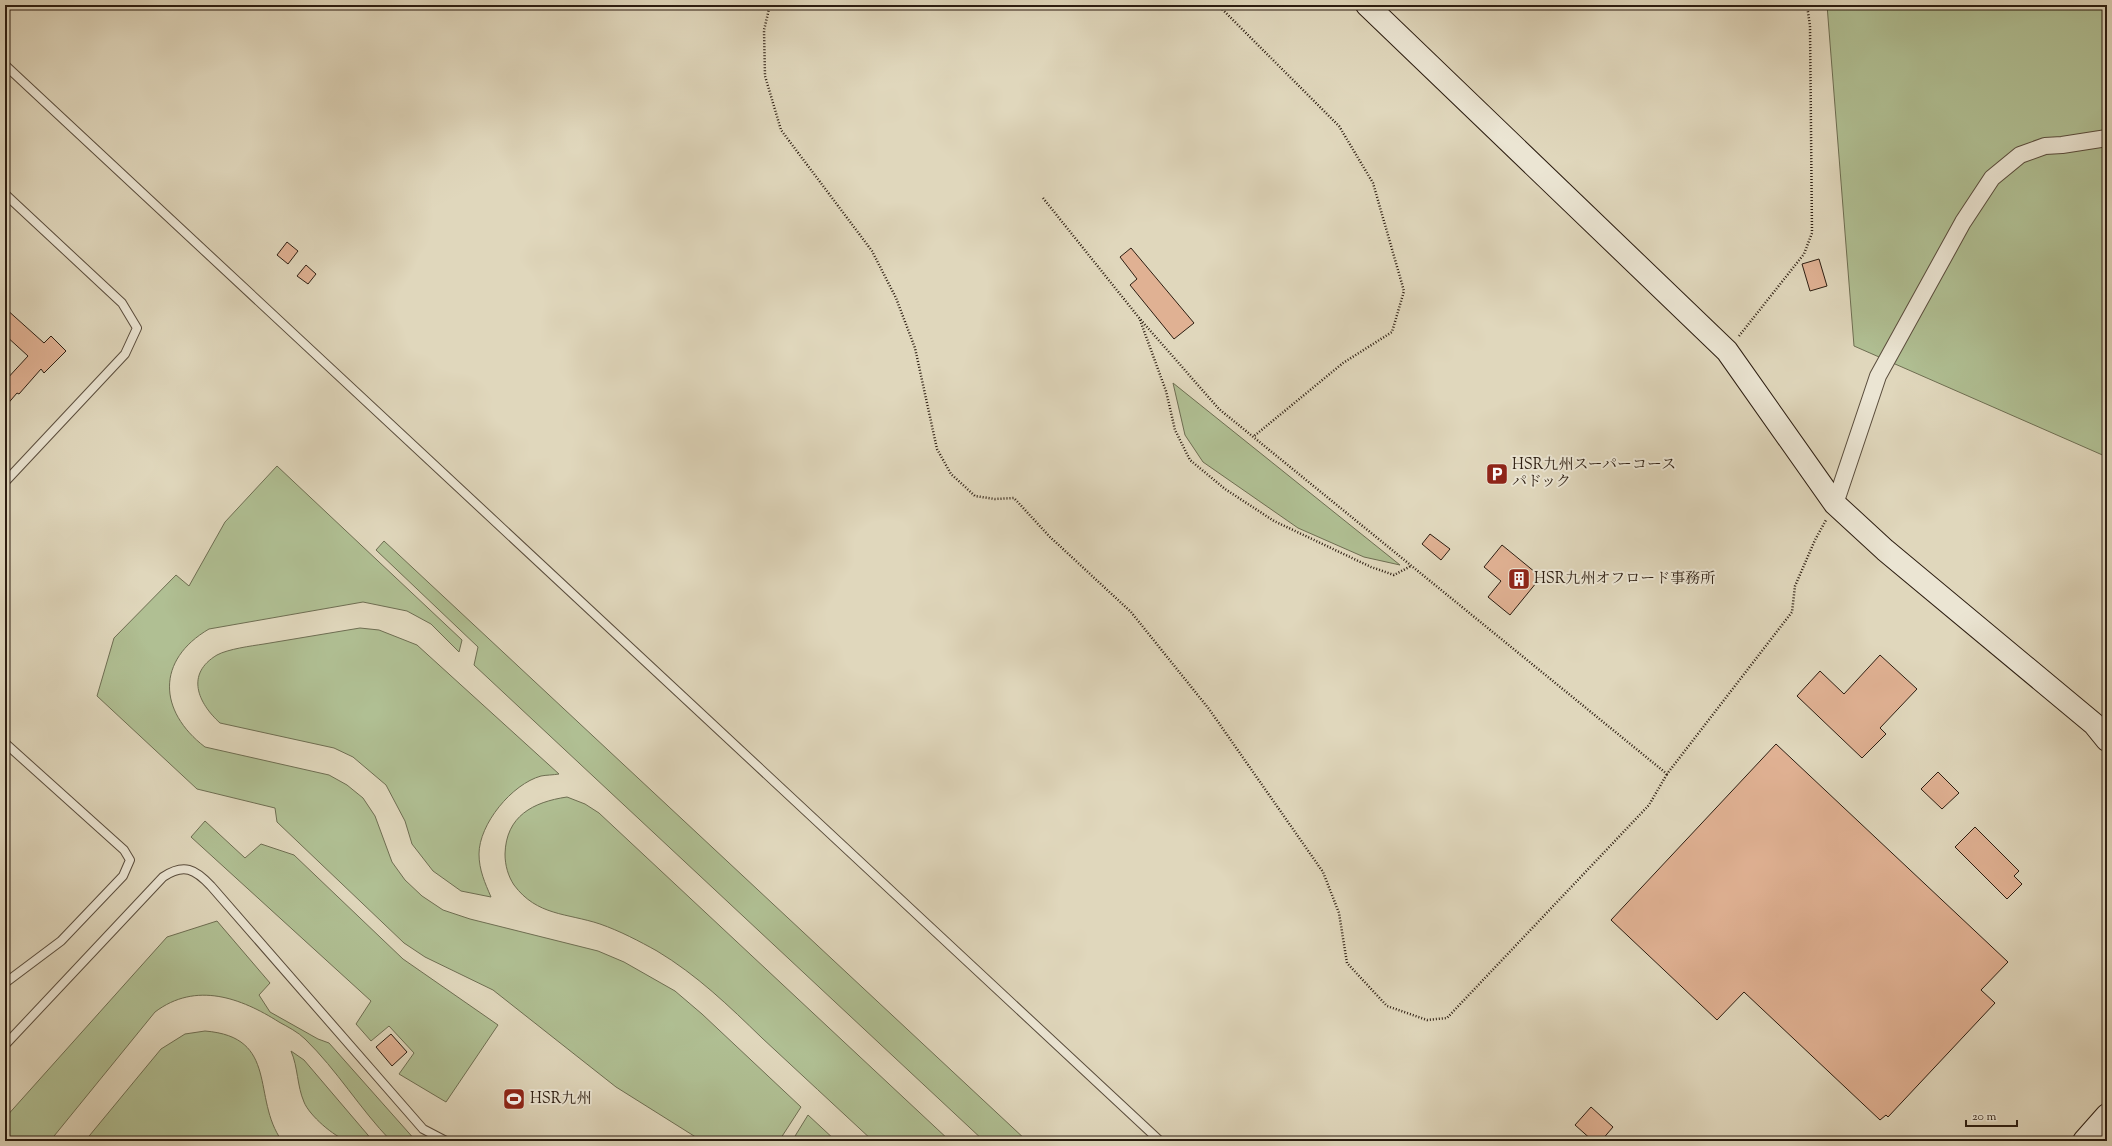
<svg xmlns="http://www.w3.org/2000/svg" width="2112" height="1146" viewBox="0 0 2112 1146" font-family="'Sorts Mill Goudy','Noto Serif JP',serif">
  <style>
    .green { fill: #b0bf93; stroke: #6e6e52 }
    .building { fill: #e0b193; stroke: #2c1d11 }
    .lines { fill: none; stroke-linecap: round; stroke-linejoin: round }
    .lane-casing { stroke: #594c3c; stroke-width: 10 }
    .street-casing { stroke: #594c3c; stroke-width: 18 }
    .secondary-casing { stroke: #2c1d11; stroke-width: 24 }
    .path { stroke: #2c1d11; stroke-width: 2.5; stroke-dasharray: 1 2; stroke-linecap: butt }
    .lane { stroke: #ebe5d3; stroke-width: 8 }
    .street { stroke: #ebe5d3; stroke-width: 16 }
    .secondary { stroke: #ebe5d3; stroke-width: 22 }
    .labels { text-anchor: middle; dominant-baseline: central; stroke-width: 4; stroke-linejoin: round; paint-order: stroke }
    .poi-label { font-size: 15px; fill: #2c1d11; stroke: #ebe5d3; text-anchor: start }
  </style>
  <rect width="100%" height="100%" fill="#e0d7bc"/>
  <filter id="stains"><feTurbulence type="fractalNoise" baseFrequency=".005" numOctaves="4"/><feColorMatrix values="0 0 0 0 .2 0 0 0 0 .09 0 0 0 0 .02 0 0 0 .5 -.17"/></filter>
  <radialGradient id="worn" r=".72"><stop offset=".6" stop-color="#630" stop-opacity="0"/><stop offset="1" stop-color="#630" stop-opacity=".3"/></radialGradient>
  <g class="green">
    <path d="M1827,5H2107V457L1854,346Z"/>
    <path d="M1173,383L1400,565L1364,557L1298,528L1203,462L1185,435Z"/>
    <path d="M277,466L462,640L459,652L431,624L407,611L363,602L209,629C156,660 158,711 205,747L329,775L347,785L363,798L375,816L392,862L405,880L422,896L443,910L470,919L598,951L624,962L675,991L702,1014L801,1107L779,1141H702L616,1087L493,990L425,957L404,943L277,822L275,808L197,789L97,696L114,638L176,575L189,586L225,522Z"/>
    <path d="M384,541L1027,1141H984L474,665L478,647L376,550Z"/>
    <path d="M360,628L379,630L417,645L559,774C553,775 546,775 541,776C512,784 479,824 479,854C479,870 485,883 491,897L461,891L433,871L412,844L405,821L386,785L353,757L334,748L220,723C198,703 185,674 217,655C228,649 251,646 264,644C296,639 328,633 360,628Z"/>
    <path d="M567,797L585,804L599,813L950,1141H873C836,1107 799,1072 762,1038C729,1006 697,975 657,951C639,941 620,931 600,924C567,913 537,916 514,885C508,876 505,865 505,854C506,816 533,802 567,797Z"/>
    <path d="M205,821L245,858L261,844L294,855L403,959L498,1025L446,1102L399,1074L414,1053L389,1026L371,1041L356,1024L371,1001L191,837Z"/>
    <path d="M217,921L270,983L259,995L270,1012L318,1039L329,1043L416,1141H391C360,1109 337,1070 305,1039C298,1032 288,1027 279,1022C241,998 196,981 155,1012L50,1141H5V1118L167,937Z"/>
    <path d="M205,1031C280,1037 251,1098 282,1141H85L161,1049L185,1034Z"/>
    <path d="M291,1051L304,1060L373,1141C365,1141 354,1143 348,1141C334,1137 309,1115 304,1102C297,1086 298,1067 291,1051Z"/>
    <path d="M808,1115L836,1141H792Z"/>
  </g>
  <g class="building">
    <path d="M287,242L298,251L288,264L277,255Z"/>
    <path d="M1131,248L1194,323L1174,339L1130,285L1137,279L1120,257Z"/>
    <path d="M1819,259L1827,286L1810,291L1802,264Z"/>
    <path d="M306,265L316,274L308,284L297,276Z"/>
    <path d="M5,308L44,343L51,336L66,351L44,373L41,369L19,394L17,393L5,407V381L28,356L5,335Z"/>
    <path d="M1430,534L1450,549L1441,560L1422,544Z"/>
    <path d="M1502,545L1541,577L1510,615L1488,597L1501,581L1484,567Z"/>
    <path d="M1880,655L1917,689L1880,728L1886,734L1862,758L1797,696L1820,671L1844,694Z"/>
    <path d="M1776,744L2008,962L1981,990L1995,1003L1888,1117L1886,1115L1880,1120L1744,992L1717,1020L1611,920Z"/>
    <path d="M1938,772L1959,793L1942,809L1921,789Z"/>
    <path d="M1975,827L2019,871L2014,876L2022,884L2007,899L1955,847Z"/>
    <path d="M391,1034L407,1052L392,1066L376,1047Z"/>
    <path d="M1591,1107L1613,1127L1601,1141H1593L1575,1125Z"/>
  </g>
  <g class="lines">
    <g class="lane-casing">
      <g id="lane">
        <path d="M5,65L1160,1141"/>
        <path d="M5,194L122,303L137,328L125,354L5,482"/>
        <path d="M5,743L124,850L130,860L123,876L61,941L5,983"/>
        <path d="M5,1045L163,877C184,863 195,869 211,886L423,1129L446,1141"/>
      </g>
    </g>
    <g class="street-casing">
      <path id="street" d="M1835,504L1878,376L1963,222L1992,178L2020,155L2045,146L2062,145L2107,138"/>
    </g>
    <g class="secondary-casing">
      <g id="secondary">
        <path d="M1367,5L1727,351L1835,504L1885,550L2094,724L2107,740"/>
        <path d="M2084,1141L2107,1115"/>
      </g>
    </g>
    <g class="path">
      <path d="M770,5L764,30L765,76L781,130L872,251L896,298L915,348L937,449L951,474L975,496L995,499L1014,498L1049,536L1131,612L1209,709L1323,872L1339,913L1347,963L1387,1006L1427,1020L1447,1018L1649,805L1667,774"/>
      <path d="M1218,5L1339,126L1373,183L1404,291L1392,332L1343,363L1253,437"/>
      <path d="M1043,198L1140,319L1219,409L1667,774L1792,612L1795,586L1815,540L1826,520"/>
      <path d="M1140,320L1166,391L1175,430L1190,460L1225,489L1274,521L1371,567L1394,575L1411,566"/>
      <path d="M1739,336L1804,254L1812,233L1810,26L1807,5"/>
    </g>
    <use href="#lane" class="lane"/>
    <use href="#street" class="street"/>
    <use href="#secondary" class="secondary"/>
  </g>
  <defs>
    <g id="parking-square" transform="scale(1.15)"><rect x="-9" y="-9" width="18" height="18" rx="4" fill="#8f2418" stroke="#ebe5d3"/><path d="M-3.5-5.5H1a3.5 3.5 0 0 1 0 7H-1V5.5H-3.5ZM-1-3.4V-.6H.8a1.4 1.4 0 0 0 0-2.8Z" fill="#fff"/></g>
    <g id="building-square" transform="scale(1.15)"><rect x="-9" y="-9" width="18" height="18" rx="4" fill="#8f2418" stroke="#ebe5d3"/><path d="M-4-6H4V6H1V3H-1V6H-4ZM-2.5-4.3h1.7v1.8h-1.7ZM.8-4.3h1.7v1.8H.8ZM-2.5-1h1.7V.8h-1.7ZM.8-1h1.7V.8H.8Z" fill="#fff"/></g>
    <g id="stadium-square" transform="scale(1.15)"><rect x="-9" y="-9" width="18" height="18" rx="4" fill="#8f2418" stroke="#ebe5d3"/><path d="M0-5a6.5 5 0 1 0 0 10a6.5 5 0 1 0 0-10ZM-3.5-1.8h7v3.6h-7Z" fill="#fff"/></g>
  </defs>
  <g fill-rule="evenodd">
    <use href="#parking-square" x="1497" y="474"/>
    <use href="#building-square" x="1519" y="579"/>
    <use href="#stadium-square" x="514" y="1099"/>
  </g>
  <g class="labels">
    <g class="poi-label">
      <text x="1512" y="465">HSR九州スーパーコース<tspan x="1512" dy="17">パドック</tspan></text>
      <text x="1534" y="579">HSR九州オフロード事務所</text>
      <text x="530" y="1099">HSR九州</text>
    </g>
  </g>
  <rect width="2112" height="1146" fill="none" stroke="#e0d7bc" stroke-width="20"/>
  <rect x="6" y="6" width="2100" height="1134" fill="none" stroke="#2c1d11" stroke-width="2"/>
  <rect x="10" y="10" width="2092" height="1126" fill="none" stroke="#2c1d11"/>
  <path d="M1966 1120v6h51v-6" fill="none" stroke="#2c1d11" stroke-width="2"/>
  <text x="1972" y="1120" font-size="12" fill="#2c1d11" stroke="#ebe5d3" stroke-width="3" paint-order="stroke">20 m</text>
  <rect width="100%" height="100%" filter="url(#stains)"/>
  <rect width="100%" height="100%" fill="url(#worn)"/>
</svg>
